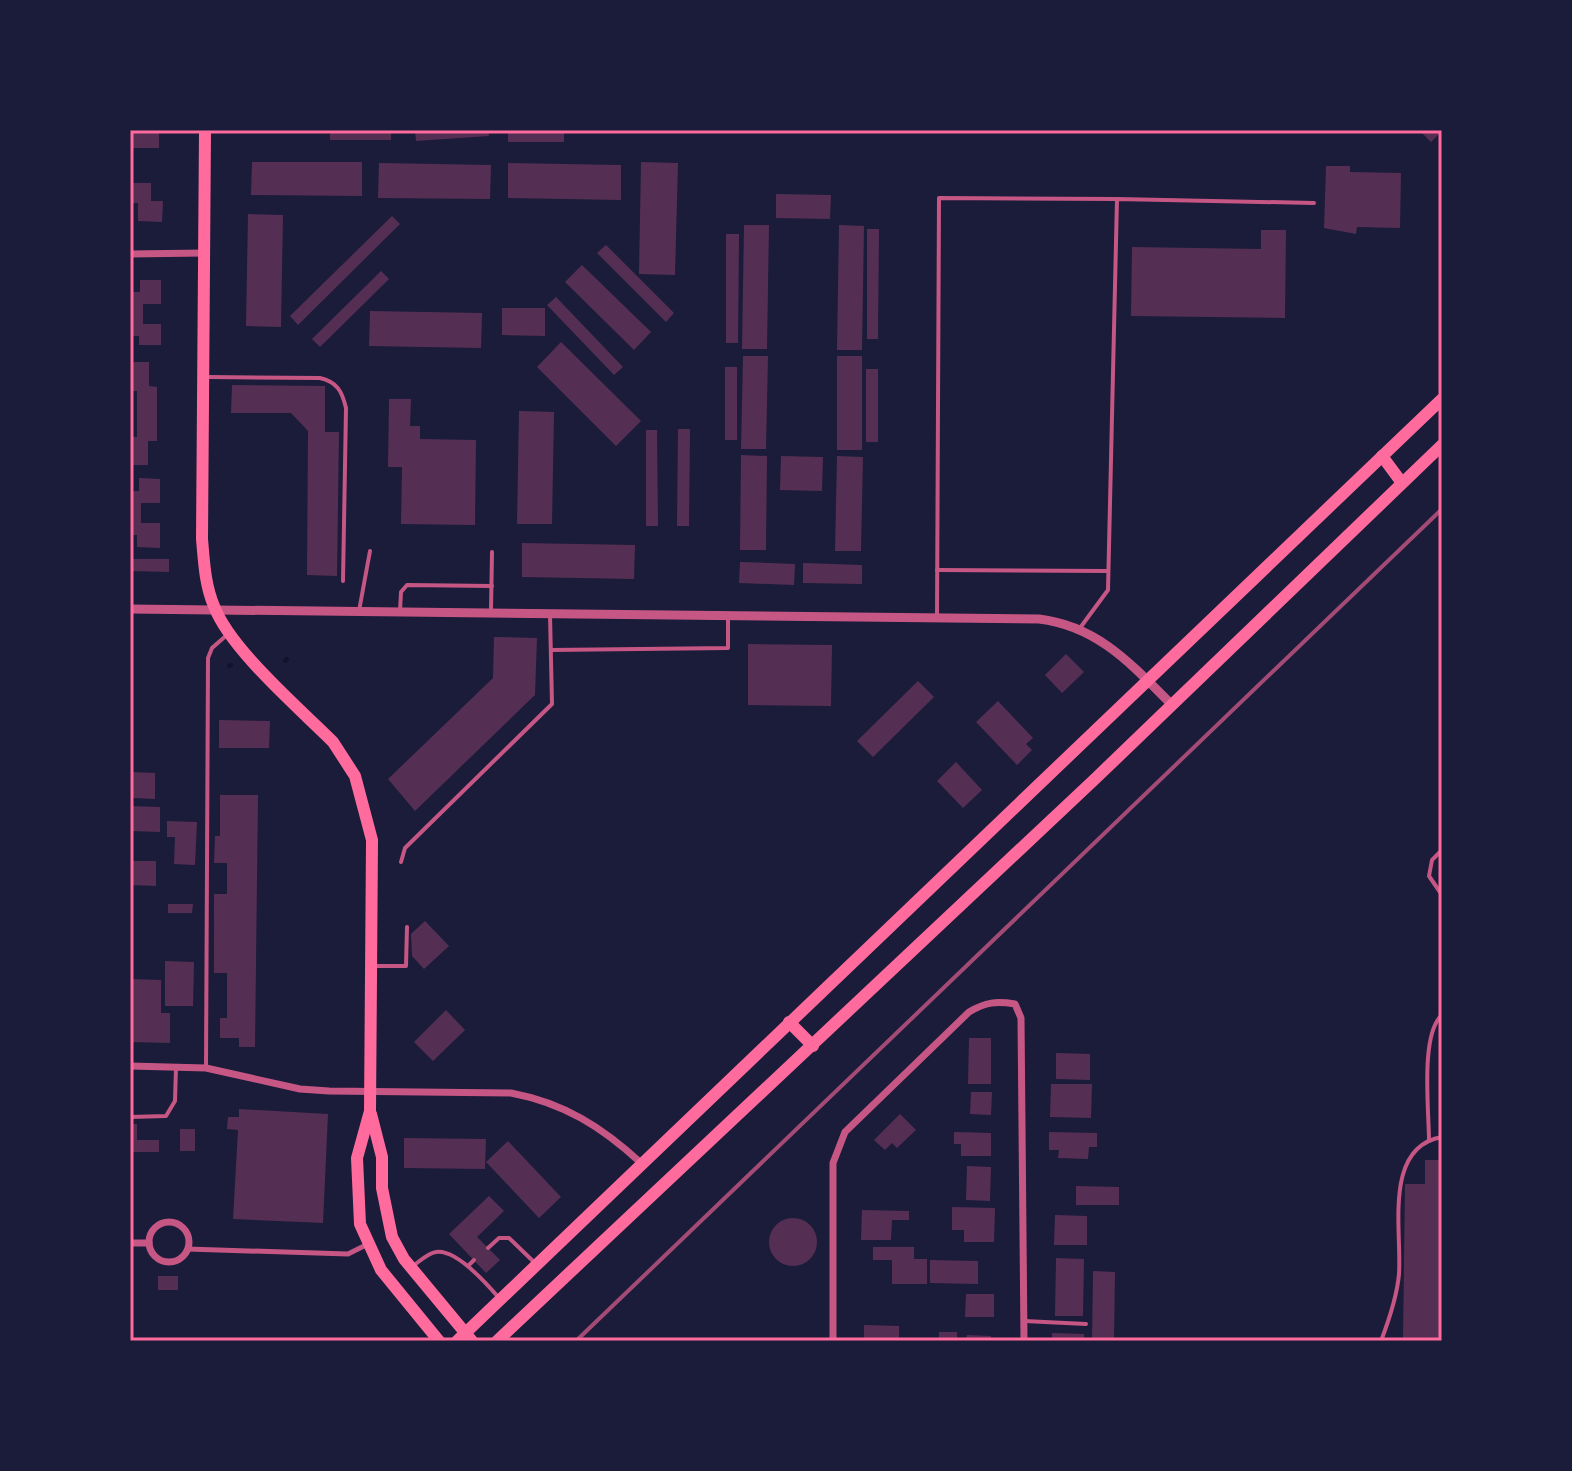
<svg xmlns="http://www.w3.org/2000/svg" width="1572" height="1471" viewBox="0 0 1572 1471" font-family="Ubuntu,sans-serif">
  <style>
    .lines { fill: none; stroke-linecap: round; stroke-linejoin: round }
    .stream { stroke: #12122b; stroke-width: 4 }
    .building { fill: #542f53 }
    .service { stroke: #c65784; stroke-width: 4 }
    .pedestrian { stroke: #c65784; stroke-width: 5 }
    .minor { stroke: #c65784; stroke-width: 7 }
    .tertiary { stroke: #c65784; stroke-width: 9 }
    .primary { stroke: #ff6b9d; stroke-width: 12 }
    .trunk { stroke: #ff6b9d; stroke-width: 12 }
    .rail { stroke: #a44b75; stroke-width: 4 }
    .neatline { fill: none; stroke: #ff6b9d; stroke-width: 3 }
  </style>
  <rect width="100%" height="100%" fill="#1b1b3a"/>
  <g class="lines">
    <g class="stream">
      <path d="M285,661L287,659"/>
      <path d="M229,666L231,665"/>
    </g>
  </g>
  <g class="building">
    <rect x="130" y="130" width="29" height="18"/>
    <rect x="330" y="130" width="61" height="10"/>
    <path d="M415,130H488L489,136L416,141Z"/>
    <rect x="508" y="130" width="56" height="12"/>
    <path d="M1419,130H1442V131L1431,142Z"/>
    <path d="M252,162H362V196L251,195Z"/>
    <path d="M641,162L678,163L675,275L639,274Z"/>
    <path d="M379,163L491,165L490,199L378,198Z"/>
    <path d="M508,163L621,165V200L508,198Z"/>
    <path d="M1326,166H1350V172L1401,173L1400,228L1357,227L1356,234L1324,228Z"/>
    <path d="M130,183H151V201H163L162,222L138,221V203H130Z"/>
    <path d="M776,194L831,195L830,219L776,218Z"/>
    <path d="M248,214L283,215L281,327L246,326Z"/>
    <path d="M392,216L400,224L298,325L290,316Z"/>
    <path d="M744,225H769L767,349H742Z"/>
    <path d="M839,225L864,226L862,350H837Z"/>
    <path d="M867,229H879L878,339H867Z"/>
    <path d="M1261,230H1286L1285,318L1131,316L1132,247L1261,249Z"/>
    <path d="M726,234H739L738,343H726Z"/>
    <path d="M606,245L674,313L666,322L597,253Z"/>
    <path d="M582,265L651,332L634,350L565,282Z"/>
    <path d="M381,271L389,279L320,347L312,339Z"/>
    <path d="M140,280H161V304H143V324H161V345H139V336H130V292H140Z"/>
    <path d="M556,297L623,367L614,375L547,305Z"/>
    <path d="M502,308H545V336L502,335Z"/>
    <path d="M370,311L482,313L481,348L369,346Z"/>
    <path d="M561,342L641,421L616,446L537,367Z"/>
    <path d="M743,356H768L766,449H741Z"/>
    <rect x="837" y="356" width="25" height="94"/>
    <path d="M130,362H149V386L157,387V441H148V465H130V437H137V391H130Z"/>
    <rect x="725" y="367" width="12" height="73"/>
    <rect x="866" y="369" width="12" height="73"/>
    <path d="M232,385L325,386V432H339L337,576L307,575L308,431L291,413H231Z"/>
    <path d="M389,399H411L410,426H420V439L476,440L475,525L401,524L402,467H388Z"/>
    <path d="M519,411L554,412L552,524H517Z"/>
    <path d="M678,429H690L689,526H677Z"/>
    <path d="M646,430H657L658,526H646Z"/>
    <path d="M741,455L767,456L766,550H740Z"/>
    <path d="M781,456L823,457L822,491L780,490Z"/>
    <path d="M837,456L863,457L861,551H835Z"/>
    <path d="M139,478L160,479V503H141V523H160V548L137,547V535H130V491H139Z"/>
    <path d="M522,543L635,545L634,579L522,577Z"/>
    <path d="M130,559H169V572L130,571Z"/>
    <path d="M740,562L795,564L794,585L739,583Z"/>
    <path d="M803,563L862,565V584L803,583Z"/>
    <path d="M494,637L537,638L535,695L415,811L388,779L493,678Z"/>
    <path d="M748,644L832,645L831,706L748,705Z"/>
    <path d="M1066,654L1084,672L1062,693L1045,675Z"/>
    <path d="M918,681L934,697L873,757L857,741Z"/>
    <path d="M998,701L1033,738L1026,744L1032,750L1017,765L976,722Z"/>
    <path d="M219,720L270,721L269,748H219Z"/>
    <path d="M956,762L982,790L963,808L937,781Z"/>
    <path d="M130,772L155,773V799L132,798Z"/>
    <path d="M220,795H258L255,1047H239V1038H220V1018H227V973H214V894H227V863H214L215,836H220Z"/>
    <path d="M130,806L160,807V832L130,831Z"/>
    <path d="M167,821L197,822L195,865L174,864L175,837H167Z"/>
    <path d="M130,861H156V886L130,885Z"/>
    <path d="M168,904H193L192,913H168Z"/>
    <path d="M425,921L449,946L424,969L412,956L411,934Z"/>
    <path d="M165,961L194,962L193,1006H165Z"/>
    <path d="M130,979L161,980V1013H170V1043L130,1042Z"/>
    <path d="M446,1010L465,1030L433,1061L414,1042Z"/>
    <path d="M969,1038H991V1084H968Z"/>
    <path d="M1056,1053L1090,1054V1080L1056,1079Z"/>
    <path d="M1051,1084H1092L1091,1118L1050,1117Z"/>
    <path d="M971,1092H992L991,1115L970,1114Z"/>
    <path d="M239,1109L328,1114L323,1223L233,1219L238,1130L227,1129L228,1117H239Z"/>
    <path d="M900,1114L916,1130L897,1148L892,1143L885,1150L874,1140Z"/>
    <path d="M130,1124H137V1140H159V1152H130Z"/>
    <rect x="180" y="1129" width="15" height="22"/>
    <path d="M954,1132L991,1133V1156H961V1144H954Z"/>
    <path d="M1049,1132L1097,1133V1147H1089L1088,1159L1058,1158L1059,1150H1049Z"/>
    <path d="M404,1138L486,1139L485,1169L404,1168Z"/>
    <path d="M508,1141L561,1197L539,1218L486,1162Z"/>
    <path d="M1425,1160H1442V1341H1403L1405,1184H1425Z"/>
    <path d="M967,1166L991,1167L990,1201L966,1200Z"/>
    <path d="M1076,1186L1119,1187V1205H1076Z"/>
    <path d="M489,1196L504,1211L477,1237L500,1260L486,1273L449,1234Z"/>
    <path d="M952,1207L995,1208L994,1242H964V1230H952Z"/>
    <path d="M862,1210L909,1211V1220H892L891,1240H861Z"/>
    <path d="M1055,1215L1087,1216V1245H1054Z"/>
    <circle cx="793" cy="1242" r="24"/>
    <path d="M873,1247H914V1259H927V1284H892V1260H873Z"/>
    <path d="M1056,1258L1084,1259L1083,1316H1055Z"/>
    <path d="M930,1260L978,1261V1284L930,1283Z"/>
    <path d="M1093,1271L1115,1272L1114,1341H1092Z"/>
    <rect x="158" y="1276" width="20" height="14"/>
    <path d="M966,1294H994V1317H965Z"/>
    <path d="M864,1325L899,1326V1341H864Z"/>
    <rect x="939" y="1332" width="18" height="9"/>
    <path d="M1052,1333L1084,1334V1341H1052Z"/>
    <path d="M967,1335L991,1336V1341H966Z"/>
  </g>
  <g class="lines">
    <g class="service">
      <path d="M207,377L320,378C337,382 342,391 346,408L343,581"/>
      <path d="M937,570L1108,571"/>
      <path d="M491,610L492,552"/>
      <path d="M359,611L370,551"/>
      <path d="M400,611L401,592L407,585L492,586"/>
      <path d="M937,616L939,198L1116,199"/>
      <path d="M1080,628L1108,590L1117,199L1314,203"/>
      <path d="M551,650L728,648V616"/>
      <path d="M1442,850L1432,860L1429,876L1442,895"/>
      <path d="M401,862L405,848L552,704L550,615"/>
      <path d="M374,966H406L407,927"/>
      <path d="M206,1068L208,658L212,648L228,634"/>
      <path d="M130,1117L166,1116L175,1101L176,1067"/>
      <path d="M1429,1141C1429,1111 1420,1034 1442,1015"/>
      <path d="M488,1248L499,1238H509L535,1263"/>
      <path d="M413,1266C420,1261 428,1253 436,1252C456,1249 487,1284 499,1298"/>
      <path d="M468,1266L474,1260"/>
      <path d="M1024,1321L1086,1324"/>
      <path d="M1381,1341C1389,1320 1397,1297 1399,1274C1402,1231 1383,1147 1442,1137"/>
    </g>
    <path class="pedestrian" d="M187,1249L348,1254L366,1245"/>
    <g class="minor">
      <path d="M130,254L204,253"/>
      <path d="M130,1066L206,1068L300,1089L329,1091L511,1093C564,1103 602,1127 641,1163"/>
      <circle cx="169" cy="1242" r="20"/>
      <path d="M130,1243H149"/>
      <path d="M833,1341V1163L845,1132L969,1012C986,1002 996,1001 1015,1004L1021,1018L1024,1341"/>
    </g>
    <path class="tertiary" d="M130,609L1039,619C1098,626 1132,665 1172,705"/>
    <g class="primary">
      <path d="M205,130L202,539C204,562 205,585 214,606C230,649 299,708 333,742L355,776L372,840L370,1111L357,1158L360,1224L381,1270L439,1341"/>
      <path d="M371,1114L382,1157V1188L392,1237L404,1259L472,1341"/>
    </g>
    <g class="trunk">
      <path d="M1382,456L1402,483"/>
      <path d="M789,1022L813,1046"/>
      <path d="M457,1341L1442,399"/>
      <path d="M497,1341L1096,778L1442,445"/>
    </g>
    <path class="rail" d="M576,1341L1442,509"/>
  </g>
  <rect width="1572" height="1471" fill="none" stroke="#1b1b3a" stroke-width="264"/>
  <rect x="132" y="132" width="1308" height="1207" class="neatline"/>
</svg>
